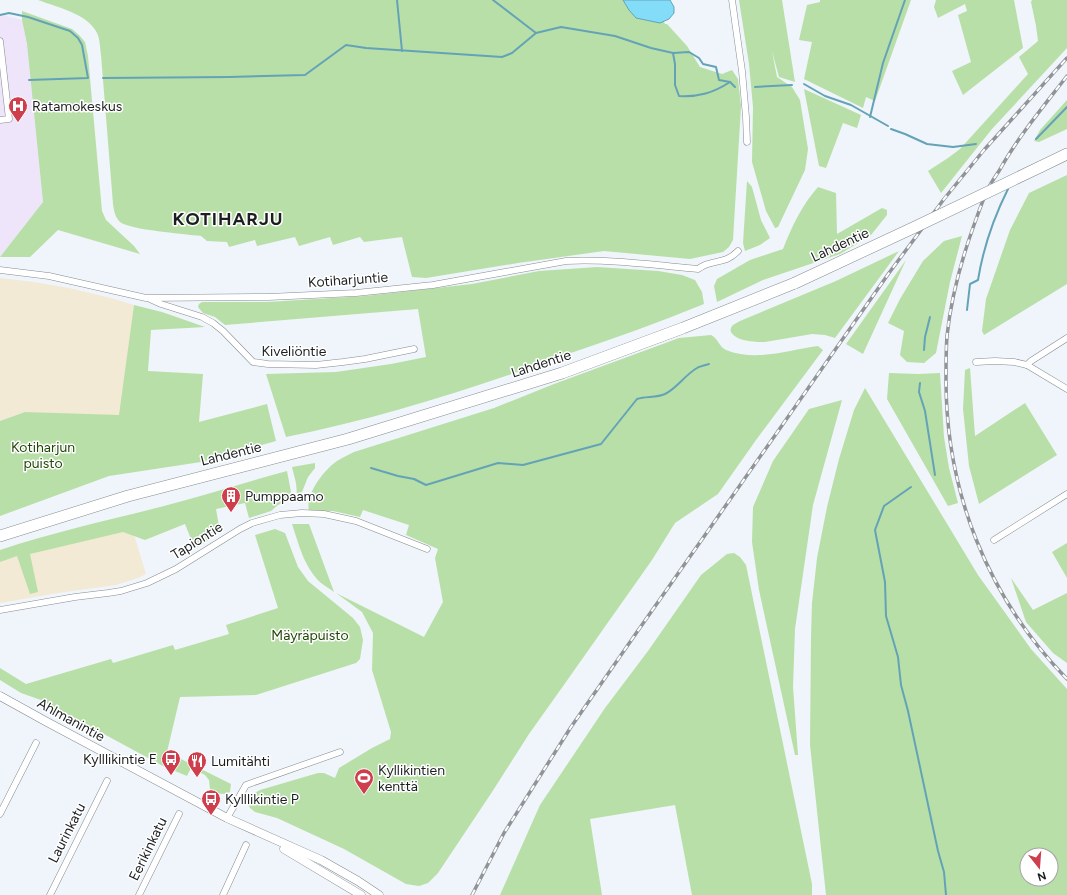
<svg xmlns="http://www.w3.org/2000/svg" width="1067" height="895" viewBox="0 0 1067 895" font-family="Figtree,sans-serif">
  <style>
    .commercial { fill: #f2ead4 }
    .medical { fill: #efe5fb }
    .green { fill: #b8dfa7; fill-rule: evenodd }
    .water { fill: #83dcf8; stroke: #64a3b7 }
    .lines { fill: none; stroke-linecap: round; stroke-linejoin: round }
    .stream { stroke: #64a3b7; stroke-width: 2 }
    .street-casing { stroke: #868c90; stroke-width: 7 }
    .secondary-casing { stroke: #868c90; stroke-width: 9 }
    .highway-casing { stroke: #868c90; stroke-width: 12 }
    .street { stroke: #fff; stroke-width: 6 }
    .secondary { stroke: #fff; stroke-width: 8 }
    .highway { stroke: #fff; stroke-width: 11 }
    .rail-casing { stroke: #909498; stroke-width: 3.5 }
    .rail { stroke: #fff; stroke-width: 2; stroke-dasharray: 6; stroke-linecap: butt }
    .highway-bridge-casing { stroke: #868c90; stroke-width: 12; stroke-linecap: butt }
    .highway-bridge { stroke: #fff; stroke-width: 11 }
    .labels { text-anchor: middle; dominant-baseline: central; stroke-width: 3; stroke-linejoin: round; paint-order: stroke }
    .poi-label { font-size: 14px; fill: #1c1e20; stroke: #fff; text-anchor: start }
    .street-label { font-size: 14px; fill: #1c1e20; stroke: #fff }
    .park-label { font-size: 14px; fill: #224708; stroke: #fff }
    .district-label { font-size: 18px; font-weight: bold; letter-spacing: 1px; fill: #1c1e20; stroke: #fff }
  </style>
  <rect width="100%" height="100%" fill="#eff5fa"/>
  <g class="commercial">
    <path d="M0,278L34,282L69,288L111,298L134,305L120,416L25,412L0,421Z"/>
    <path d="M132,528L146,574L138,578L116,585L58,593L0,603V559Z"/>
  </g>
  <path class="medical" d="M0,14L22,20L27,44L43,202L0,257Z"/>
  <g class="green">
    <path d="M38,0H654L665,24H667L687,46L700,67L722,74L732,70L738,79L741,106L733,240L729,247L723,252L690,259L604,251L518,263L426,278L412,277L402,237L364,242L360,237L333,245L330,237L299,246L295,237L257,246L255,240L229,247L227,242L207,241L201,236C185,234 130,230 120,222C115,217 114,211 113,204L101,55C100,48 100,39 97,33C88,14 57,7 38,0Z"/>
    <path d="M739,0H782L795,82L779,77L772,51L777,77L792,87L800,100L808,149L805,170L778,227L775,228L766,211L752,162L753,107L749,64Z"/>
    <path d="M820,0H911L875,101L866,97L863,108L804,79L812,42L799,40L807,5L820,2Z"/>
    <path d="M936,0H1014L1023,48L963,95L952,71L971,62L958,15L967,11L965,4L938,18L934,7Z"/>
    <path d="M1032,0H1067V48L992,129L941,193L928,171L948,158L960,149L1028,74L1019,57L1038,41L1036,26L1031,2Z"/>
    <path d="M22,11L72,29L79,35L85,42L88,56L102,211L106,220L134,246L140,254L58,230L30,257H0L43,202L27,44L22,20Z"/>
    <path d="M804,89L861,115L857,128L843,123L826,168L819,166Z"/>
    <path d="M1067,100V129L1039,142L1034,141L1040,130Z"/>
    <path d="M1067,175V284L984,335L982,331L986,299L1010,230L1029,193Z"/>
    <path d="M747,181L752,187L761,220L770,238L760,245L745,251L743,243Z"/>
    <path d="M818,187L836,193L837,234L882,208L887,210V215L871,235L840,254L763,280L717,302L714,286L717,279L750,260L783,249C792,226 802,205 818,187Z"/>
    <path d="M962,236L950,282L936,353L924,363L907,362L900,355L904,331L888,323L900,299L923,261L944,241Z"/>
    <path d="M899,251L835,338L825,335L812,334L765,342C756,342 737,342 731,332C730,330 731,328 732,326C734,324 738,322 740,321L836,281Z"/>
    <path d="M906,260L863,354L846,344Z"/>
    <path d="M597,267L658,271L682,275L695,280L702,292L704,304C657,323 610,340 562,356C472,389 380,418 286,437L266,374L336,372L391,364L426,357L418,309L225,325L215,317L203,313L198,307L199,304L202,302H267L365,296L472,284L539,271Z"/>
    <path d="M134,305L162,312L205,327L151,330L148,371L203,374L199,422L267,404L276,441L201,462L109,476L0,516V421L25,412L119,415Z"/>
    <path d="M711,335C718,338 719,347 726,350C756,362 788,350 818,346L823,350L756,440L718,494L675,523L652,560L561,689L529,734L492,792L438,873L428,883L419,886L406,884L344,849L277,818L255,812L250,808L247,803C249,796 254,793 260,790L318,773H324L335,778L339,768L372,748L390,739L391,732L372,670L373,633L362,612L336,593L424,637L443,602L435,558L438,549L406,535L409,525L363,510L360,517L333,511H309C305,494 324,470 337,461C342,458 348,455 354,452L494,408L554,384L679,338Z"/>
    <path d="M970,368L975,436L1025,403L1057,455L979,504L969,466L963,409L965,370Z"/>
    <path d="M889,373L918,374L940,373L944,437L949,468L958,503L948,506L887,399Z"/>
    <path d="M865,388L978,575L1031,649L1067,689V895H826L822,858L810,745L811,637L812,603L817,558L827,507L839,459L854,410ZM1027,855H1051V879H1027Z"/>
    <path d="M842,400L813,505L795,629L793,687L798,755H795L759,590L752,542L753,507L773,461L809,409Z"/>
    <path d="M315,463V468L308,477L302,492L297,494L296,483L292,467Z"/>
    <path d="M287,471L291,492L287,501L278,505L271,511L249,518L245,503L216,509L220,532L195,549L185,524L145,540L123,532L30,554L38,592L30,594L17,556L0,562V550C54,532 109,520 164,506C205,495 246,482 287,471Z"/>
    <path d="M292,524H309L334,592C330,589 325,586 321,583C304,567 299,545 292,524Z"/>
    <path d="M275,529L285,533L298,567L308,581L353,618L360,627L363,640L360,659L356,663L256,695L180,697L167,752L231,784L230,792C222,796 217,793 210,789L209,780L205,775L191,768L187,776L163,766L41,700L21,693L0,680V668L26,684L111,659L113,663L173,645L175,650L229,634L226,625L278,608L255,535Z"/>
    <path d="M1067,543V578L1052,552Z"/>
    <path d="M734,553L740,557L746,565L812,884V895H692L675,805L590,819L602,895H500L540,805L605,708L648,651L701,575L727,554Z"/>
    <path d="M1011,578L1033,610L1067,593V663L1053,653L1026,622Z"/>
  </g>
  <path class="water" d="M623,0H670L674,7V13L669,19L660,23L636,18L629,10Z"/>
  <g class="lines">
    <g class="stream">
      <path d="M397,0L402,51"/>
      <path d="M493,0L536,33"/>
      <path d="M0,15L9,13L28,17L70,31L78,38L82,45L88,78L29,80"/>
      <path d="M673,53L675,64V85L679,96C699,97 713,93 730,82L735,87"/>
      <path d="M103,78L230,77L305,75L346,45L366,48L502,57L512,53L536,33L561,27L615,36L651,48L673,53L689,52L699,58L703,64L716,67L719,80L730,82"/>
      <path d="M804,84L825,96L851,105L888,126"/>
      <path d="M755,87L792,85"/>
      <path d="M870,117L883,63L905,0"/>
      <path d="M891,129L905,134L927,144L953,147L976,144"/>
      <path d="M1036,139L1067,107"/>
      <path d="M967,310L970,284L978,280C983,249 994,217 1008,189"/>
      <path d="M924,350L925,337L930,317"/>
      <path d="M920,383L919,392L925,411L935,475"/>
      <path d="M371,468L398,476L414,479L426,485L498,463L523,465L601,444L637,399C646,396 656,398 665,394C677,388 685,375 697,368C700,366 705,365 709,364"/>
      <path d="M911,487L884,506L875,530L885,582L886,616L898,657L901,685L908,711L938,851L944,872L946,895"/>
    </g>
    <g class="street-casing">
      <g id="street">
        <path d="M732,0L742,71L746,117L747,142"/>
        <path d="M0,41L9,119L0,120"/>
        <path d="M0,270L49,276L146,298L268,297L356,293L433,285L566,261C610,259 654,265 698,269C701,267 704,265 708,264C721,260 727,262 738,251"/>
        <path d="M150,299L161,304L202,317L213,323L223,331L253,362L268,364L316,365L343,362L365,359L414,349"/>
        <path d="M976,362L995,361L1014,362L1027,365L1067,389"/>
        <path d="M1027,365L1031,361L1067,338"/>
        <path d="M994,540L1067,494"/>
        <path d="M0,610L75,597L108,593L121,591L147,583L176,569L240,529L252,523L280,515L302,513L324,514L356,521L427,549"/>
        <path d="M0,814L36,743"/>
        <path d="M227,818L246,785L340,752"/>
        <path d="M50,895L107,781"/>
        <path d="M139,895L179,814"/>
        <path d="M223,895L246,845"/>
      </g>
    </g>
    <g class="secondary-casing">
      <g id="secondary">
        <path d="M0,696L47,722L227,818L321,860L358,881L379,895"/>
        <path d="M284,849L361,895"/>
      </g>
    </g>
    <g class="highway-casing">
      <g id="highway">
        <path d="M1040,167L1067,154"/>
        <path d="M0,536L128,496L348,439L562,373L683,328L795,283"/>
      </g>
    </g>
    <use href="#street" class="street"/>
    <use href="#secondary" class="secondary"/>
    <use href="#highway" class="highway"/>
    <g class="rail-casing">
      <g id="rail">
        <path d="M1067,76C1043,107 1018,137 999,171C995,177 990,184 987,191C982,202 978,214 974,225C961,261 951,298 947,336C946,349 946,363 946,376C945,490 987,597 1067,679"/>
        <path d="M472,895L504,833L571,727L637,632L889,273L944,199L984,150L1067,58"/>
      </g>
    </g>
    <use href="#rail" class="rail"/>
    <g class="highway-bridge-casing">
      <path id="highway-bridge" d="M795,283L915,227L1040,167"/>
    </g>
    <use href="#highway-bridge" class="highway-bridge"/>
  </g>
  <defs>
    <g id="hospital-pin" transform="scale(1)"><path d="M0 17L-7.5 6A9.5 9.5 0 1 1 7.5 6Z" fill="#ce3e4d" stroke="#fff"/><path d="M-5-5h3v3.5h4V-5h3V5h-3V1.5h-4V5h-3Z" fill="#fff"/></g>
    <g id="building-pin" transform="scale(1)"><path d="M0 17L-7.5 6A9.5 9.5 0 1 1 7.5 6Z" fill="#ce3e4d" stroke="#fff"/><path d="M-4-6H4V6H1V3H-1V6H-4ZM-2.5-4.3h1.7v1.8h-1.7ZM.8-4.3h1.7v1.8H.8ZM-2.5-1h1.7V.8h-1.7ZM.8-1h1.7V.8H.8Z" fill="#fff"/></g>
    <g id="bus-pin" transform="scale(1)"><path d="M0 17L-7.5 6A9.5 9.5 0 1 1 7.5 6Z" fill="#ce3e4d" stroke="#fff"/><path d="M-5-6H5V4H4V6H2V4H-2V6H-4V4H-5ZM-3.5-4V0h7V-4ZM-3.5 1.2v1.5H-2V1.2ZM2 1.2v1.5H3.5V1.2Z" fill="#fff"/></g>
    <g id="restaurant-pin" transform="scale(1)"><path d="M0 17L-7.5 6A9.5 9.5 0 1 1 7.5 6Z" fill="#ce3e4d" stroke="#fff"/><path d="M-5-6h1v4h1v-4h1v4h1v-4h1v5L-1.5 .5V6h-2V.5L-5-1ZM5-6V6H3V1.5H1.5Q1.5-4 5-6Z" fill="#fff"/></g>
    <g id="stadium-pin" transform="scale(1)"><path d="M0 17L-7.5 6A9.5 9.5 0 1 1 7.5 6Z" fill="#ce3e4d" stroke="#fff"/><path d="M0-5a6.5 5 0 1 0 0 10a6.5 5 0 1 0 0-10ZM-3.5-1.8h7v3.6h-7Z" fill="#fff"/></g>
  </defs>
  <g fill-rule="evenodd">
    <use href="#hospital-pin" x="18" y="106"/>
    <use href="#building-pin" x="231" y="496"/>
    <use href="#bus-pin" x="171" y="759"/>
    <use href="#restaurant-pin" x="197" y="761"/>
    <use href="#stadium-pin" x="364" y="778"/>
    <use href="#bus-pin" x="211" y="799"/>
  </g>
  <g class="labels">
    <g class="poi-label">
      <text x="32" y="106">Ratamokeskus</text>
      <text x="245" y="496">Pumppaamo</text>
      <text x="157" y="759" text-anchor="end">Kylllikintie E</text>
      <text x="211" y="761">Lumitähti</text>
      <text x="378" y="770">Kyllikintien<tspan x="378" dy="16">kenttä</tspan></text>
      <text x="225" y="799">Kylllikintie P</text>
    </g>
    <g class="street-label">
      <text transform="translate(840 245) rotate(-25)">Lahdentie</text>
      <text transform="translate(348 280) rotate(-4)">Kotiharjuntie</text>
      <text x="294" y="351">Kiveliöntie</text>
      <text transform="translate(541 364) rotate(-18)">Lahdentie</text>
      <text transform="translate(231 454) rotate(-14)">Lahdentie</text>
      <text transform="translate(197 541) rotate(-32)">Tapiontie</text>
      <text transform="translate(71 720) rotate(29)">Ahlmanintie</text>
      <text transform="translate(67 833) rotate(-63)">Laurinkatu</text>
      <text transform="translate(148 849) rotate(-64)">Eerikinkatu</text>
    </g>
    <g class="park-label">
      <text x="43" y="447">Kotiharjun<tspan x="43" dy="16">puisto</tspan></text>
      <text x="310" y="635">Mäyräpuisto</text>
    </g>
    <g class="district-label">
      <text x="228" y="219">KOTIHARJU</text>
    </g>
  </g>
  <g transform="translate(1039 867) rotate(163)"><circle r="19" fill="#ffffff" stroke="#a4a5a6"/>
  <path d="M0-3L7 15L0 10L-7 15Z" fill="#ce3e4d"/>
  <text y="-6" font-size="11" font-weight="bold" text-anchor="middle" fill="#1c1e20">N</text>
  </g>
</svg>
